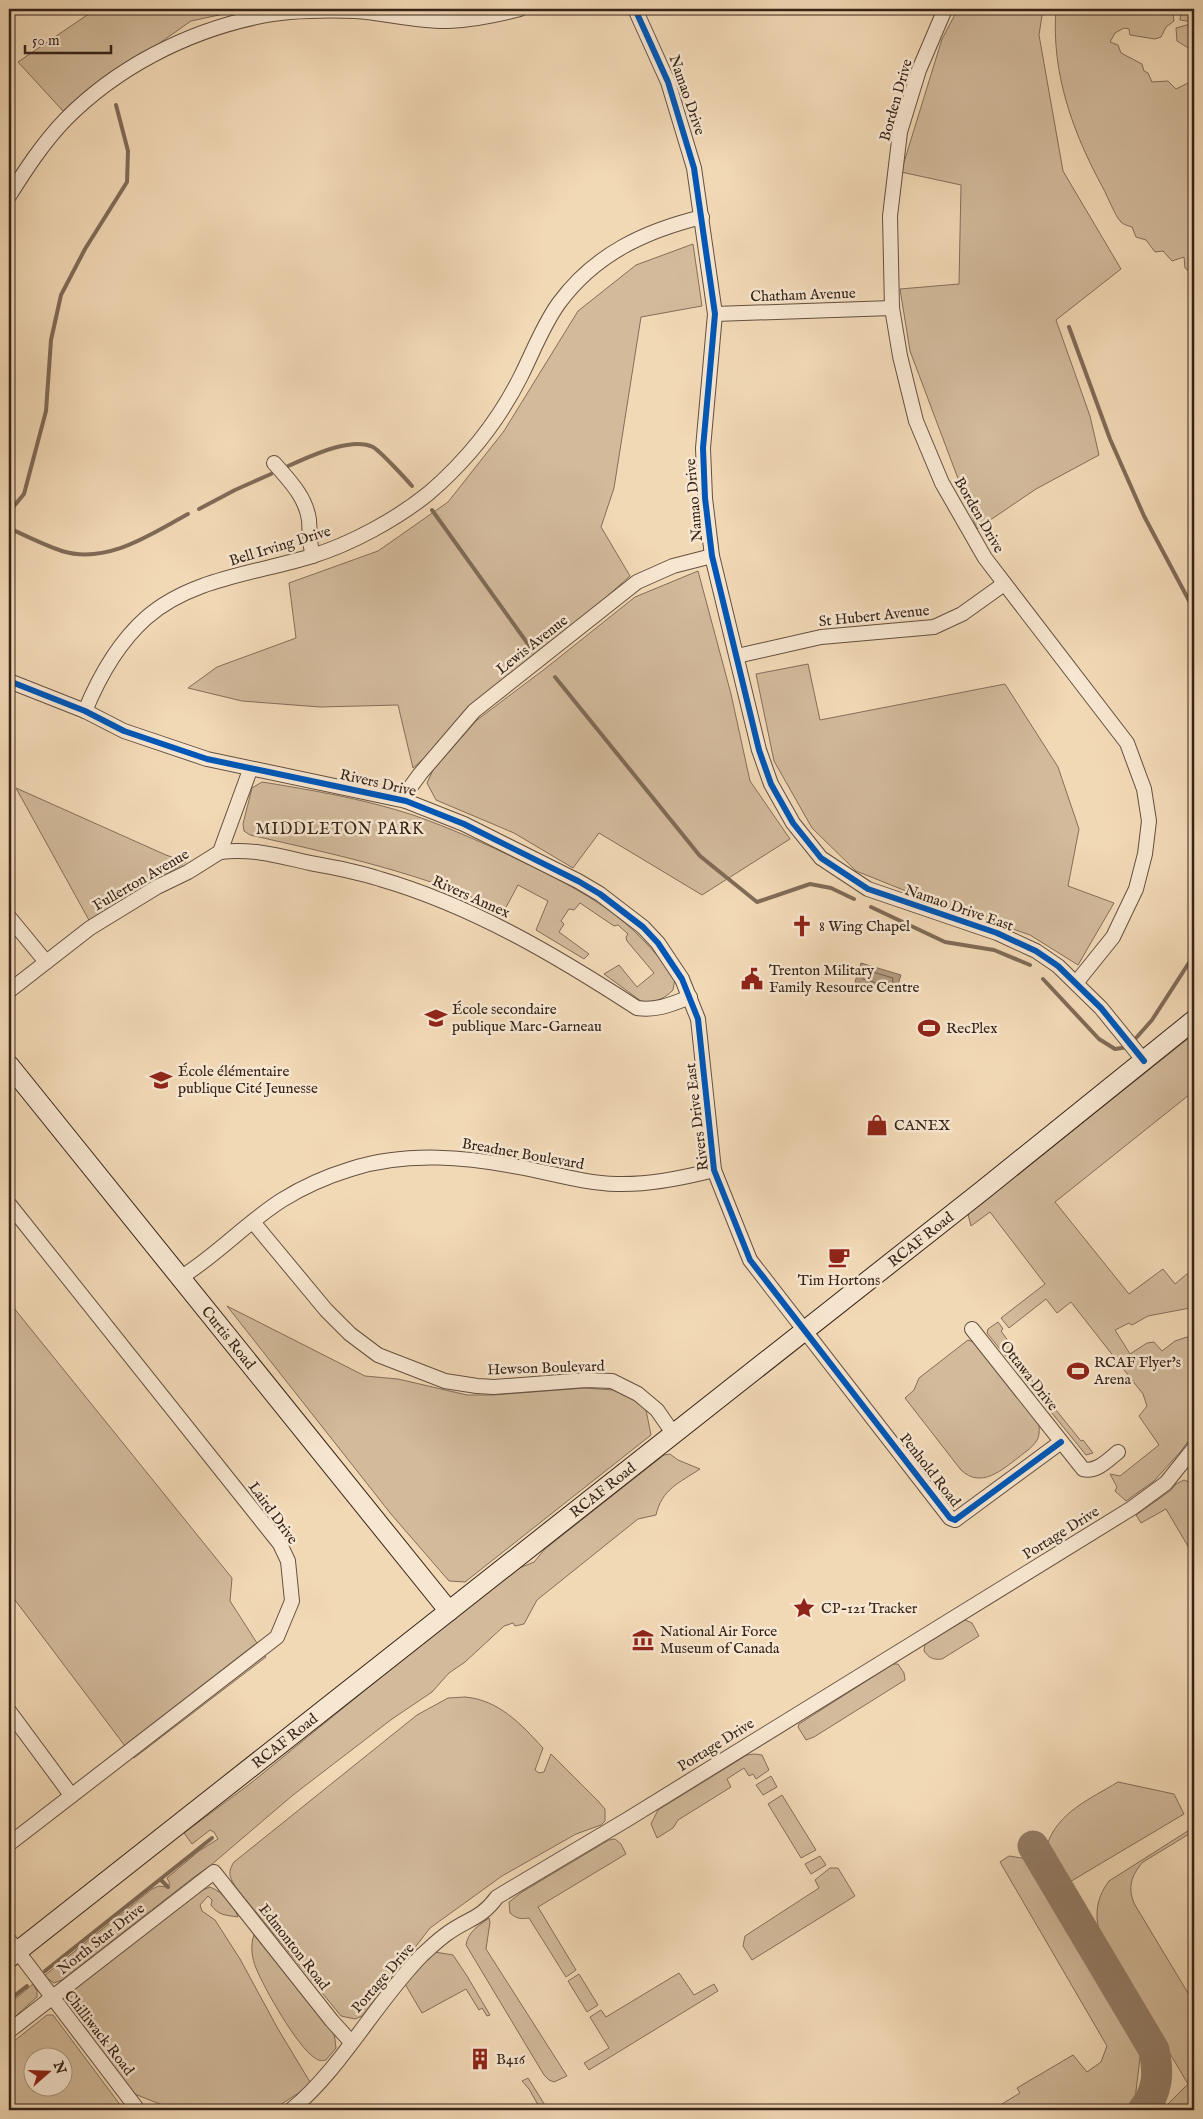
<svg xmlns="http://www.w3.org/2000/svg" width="1203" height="2119" viewBox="0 0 1203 2119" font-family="'IM FELL English',serif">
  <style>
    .green { fill: #d2ba9b; stroke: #846e5a; fill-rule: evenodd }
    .water { fill: #b29b81; stroke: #806b57 }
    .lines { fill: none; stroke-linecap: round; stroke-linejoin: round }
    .shore { stroke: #745f4d; stroke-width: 1 }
    .stream { stroke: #806b57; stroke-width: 4 }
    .taxiway { stroke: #947e68; stroke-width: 31 }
    .minor-casing { stroke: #645040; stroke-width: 16 }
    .secondary-casing { stroke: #352319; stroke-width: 21 }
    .minor { stroke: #f7e6d0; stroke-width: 14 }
    .secondary { stroke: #f7e6d0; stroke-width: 19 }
    .cycleway-casing { stroke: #f7e6d0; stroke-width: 9 }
    .cycleway { stroke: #0057b8; stroke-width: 6 }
    .labels { text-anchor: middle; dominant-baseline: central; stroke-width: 5; stroke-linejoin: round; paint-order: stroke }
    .street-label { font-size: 15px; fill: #352319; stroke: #f7e6d0 }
    .poi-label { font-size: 15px; fill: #352319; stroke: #f7e6d0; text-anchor: start }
    .neighbourhood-label { font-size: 16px; letter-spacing: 1px; fill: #352319; stroke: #f7e6d0 }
  </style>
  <rect width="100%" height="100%" fill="#f2d9b6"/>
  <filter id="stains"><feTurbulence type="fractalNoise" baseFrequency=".004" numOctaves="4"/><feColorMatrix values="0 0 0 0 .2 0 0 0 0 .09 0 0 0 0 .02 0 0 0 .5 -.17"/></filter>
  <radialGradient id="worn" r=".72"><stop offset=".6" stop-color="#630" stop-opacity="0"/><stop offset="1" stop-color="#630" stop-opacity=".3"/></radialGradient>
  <g class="green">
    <path d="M96,9H247L191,21L63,111L18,62Z"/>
    <path d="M958,9H1043L1039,35L1063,171L1121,269L1056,320L1090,416L1099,455L1036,489L977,529L910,351L900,289L959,284L961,185L901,172L942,39Z"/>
    <path d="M1056,9H1146L1147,10L1153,9L1158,14L1168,9L1173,14L1174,21L1166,27L1161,37L1155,39L1130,35L1129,29L1124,28L1115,33L1110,42L1118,45L1121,53L1142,64L1144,71L1148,73L1152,82L1168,81L1176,89L1190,82L1194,73V103L1192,111L1194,110V275L1185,268L1184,257L1172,261L1163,251L1155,252L1146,240L1136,237L1132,227C1129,226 1124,225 1121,222C1115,216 1108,197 1103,188C1073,133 1051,73 1056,9Z"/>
    <path d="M1176,9H1194V22L1180,20L1181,11Z"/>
    <path d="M1194,23V49H1190L1177,41L1176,28Z"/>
    <path d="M693,244L702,306L641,317L614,488L601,527L630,576L413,768L398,705L320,707L242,701L188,688L217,667L296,638L289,583L378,551L448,502L504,431L578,311L636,265Z"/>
    <path d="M698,571L731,694L750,781L790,839L702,895L599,833L573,868L514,833L436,800L427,783L433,770L477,720L546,668L635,597Z"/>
    <path d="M808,664L820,720L1005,684L1058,767L1079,829L1068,886L1114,903L1078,965L1030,935L921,897L856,871L812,828L774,761L756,674Z"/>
    <path d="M262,782C312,790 364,799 413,815C450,828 486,844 521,861C587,893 632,917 675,979L673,990C665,999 652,1004 641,1001L604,974L619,965L637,987L654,973L627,941L626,937L628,934L618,925L614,926L580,903L574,910L569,909L561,921L564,924L559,932L589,954L584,959L536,930L548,901L518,885L504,911C422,873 338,855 250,835L244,831L243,824L252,788Z"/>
    <path d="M16,788L166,855L186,862L90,922Z"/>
    <path d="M1194,1034V1091L1055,1202L1129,1294L1163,1269L1175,1284L1194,1268V1303L1190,1308L1148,1316L1132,1325L1129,1323L1115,1330L1130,1354L1147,1343L1154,1342L1162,1351L1175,1341L1187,1337L1194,1341V1433L1181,1451L1154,1481L1126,1501L1115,1491L1117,1487L1110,1474L1120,1476L1159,1445L1139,1416L1147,1406L1143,1394L1071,1302L1057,1313L1046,1299L1009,1328L1001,1318L1045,1284L990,1212L971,1226L968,1214Z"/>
    <path d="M9,1302L232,1578L230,1601L266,1657L134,1758L9,1592Z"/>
    <path d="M227,1306L365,1376L398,1379L467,1395H493L585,1388L613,1390L633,1399L646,1410L651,1435L465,1582L449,1581L391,1514Z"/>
    <path d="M998,1322L1003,1329L1001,1331L1014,1349L1010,1353L1081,1441L1083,1440L1093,1453L1086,1455L987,1333L988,1329Z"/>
    <path d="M968,1340L976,1343L1039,1423C1039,1428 1040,1433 1038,1438C1035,1446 1025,1452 1019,1457C1002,1470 981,1489 961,1470L905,1398L914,1390L919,1378Z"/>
    <path d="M670,1454L678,1460L700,1469C679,1483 662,1489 656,1515L638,1519L537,1600L524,1624L515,1626L513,1623L504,1626L465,1662L449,1673L432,1692L392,1719L293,1795L211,1865L194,1877L62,1980L54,1983L44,1976L152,1889L159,1886L166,1887L170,1884L167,1878L199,1851L218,1839L214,1832L210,1830L192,1844L184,1833L251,1783L380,1678L517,1569L534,1562L545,1549L664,1455Z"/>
    <path d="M1184,1480L1191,1483L1194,1492V1545L1189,1548L1166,1509L1141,1523L1136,1515L1170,1491L1176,1484Z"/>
    <path d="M965,1620L972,1623L979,1636L942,1659C933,1660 929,1658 924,1651L925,1644Z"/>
    <path d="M893,1664H898L904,1673L905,1680L814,1737L806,1740L798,1727L799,1724Z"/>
    <path d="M465,1697C499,1700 521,1724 543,1748L535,1770L539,1773L544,1772L551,1754L599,1802L605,1809V1821L601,1825L576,1834L502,1876L430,1928L362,2016L355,2019L341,2016L238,1890C231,1880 226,1874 234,1862L417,1715L448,1698Z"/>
    <path d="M754,1754L762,1755L769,1770L756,1779L753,1774L749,1776L744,1768L727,1779L731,1787L678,1820L673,1828L657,1838L651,1824L658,1810L747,1755Z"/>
    <path d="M771,1776L777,1787L763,1795L756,1785Z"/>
    <path d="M1118,1782L1174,1794L1184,1814L1068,1883L1047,1845C1058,1812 1090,1799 1118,1782Z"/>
    <path d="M782,1795L816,1850L801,1858L768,1804Z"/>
    <path d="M1194,1827V1831L1143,1862C1131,1875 1127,1889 1135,1905L1194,2003V2110H1162L1188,2084L1102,1939C1094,1918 1095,1900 1109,1881Z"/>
    <path d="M615,1839L621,1844L626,1854L538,1907L576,1970L566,1977L529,1918C520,1919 517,1919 510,1913L509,1902L522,1892L609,1840Z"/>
    <path d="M820,1856L826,1865L811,1874L805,1864Z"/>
    <path d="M1009,1856L1028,1859L1141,2049L1134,2108L1131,2110H992L1020,2093L1017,2088L1073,2055L1087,2072L1101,2062L1107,2046L1000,1862Z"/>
    <path d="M830,1868H838L855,1896L752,1960L743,1946L745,1936L819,1888L815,1880Z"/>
    <path d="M210,1887C224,1893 233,1903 238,1917C226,1915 219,1916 211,1905L212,1900L208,1896L200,1905L202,1911L215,1920L240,1959L278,2029L310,2082L305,2089L272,2110H175L132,2093L77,2019L71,2003V1992L200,1891Z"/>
    <path d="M489,1918L490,1922L486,1949L567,2076L554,2082L549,2080L544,2075L466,1945C468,1932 478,1926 489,1918Z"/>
    <path d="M254,1935L334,2032L336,2048L326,2060C321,2061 319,2061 315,2058C298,2048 264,1988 256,1968C252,1959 250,1945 254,1935Z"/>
    <path d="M435,1952L453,1955L467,1976L490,2015L487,2016L482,2008L479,2010L466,1989L422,2013L405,1984Z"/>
    <path d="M679,1973L694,1995L714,1984L718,1991L589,2070L584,2063L609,2048L590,2017L601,2010L606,2017Z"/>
    <path d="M579,1974L598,2005L587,2012L568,1981Z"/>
    <path d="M33,1984L37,1991V1997L9,2022V2004Z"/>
    <path d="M47,2015H53L124,2110H9V2045ZM32,2056H62V2086H32Z"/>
    <path d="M528,2078L548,2110H541L529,2089L522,2081Z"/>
  </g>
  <path class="water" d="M861,963L901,975L895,994L855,982Z"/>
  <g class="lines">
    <path class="shore" d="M866,970L893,978L892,986L890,987L863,979L862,976Z"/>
    <g class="stream">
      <path d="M1069,327L1110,439L1144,516L1194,610"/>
      <path d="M288,466C309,457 351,436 373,447C380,451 405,478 412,486"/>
      <path d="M199,509L235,490L271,474"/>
      <path d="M432,510L533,651"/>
      <path d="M9,512L24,494L46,411L51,340L61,295L85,249L127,182L128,151L116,105"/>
      <path d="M9,528C26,536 44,545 62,551C107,565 151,534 188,514"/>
      <path d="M555,677L700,856L757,902L810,884L831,888L854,899"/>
      <path d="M871,907L945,942L994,950L1030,965"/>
      <path d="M1043,979L1099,1039L1115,1049L1128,1047L1152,1020L1194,955"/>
      <path d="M161,1880L168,1887"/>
      <path d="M45,1971L212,1838"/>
      <path d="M9,2000L27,1986"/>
    </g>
    <path class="taxiway" d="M1033,1846L1154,2050C1159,2073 1158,2091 1143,2110"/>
    <g class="minor-casing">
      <g id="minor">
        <path d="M635,9L668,82L694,168L715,314L703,448L705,498L712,556L759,750L771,784L793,823L821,858L868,889L997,933L1036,951L1058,966L1101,1008L1144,1061"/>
        <path d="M945,9L919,70L900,132L890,216L892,308L900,356L916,421L942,483L985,558L1127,743L1144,789L1149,821L1145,854L1136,889L1113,937L1076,983"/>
        <path d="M9,196C26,169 43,143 65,120C116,68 186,32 257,17C288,10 323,10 355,11C386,13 418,22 449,21C474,20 497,15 520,9"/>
        <path d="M715,314L892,308"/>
        <path d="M274,463C289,480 306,497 309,520C310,533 309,543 313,556"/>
        <path d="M737,656L821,637L934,627L962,614L1004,584"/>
        <path d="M9,681L85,711L124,731L207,759L406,801L464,824L578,881L600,894L643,927L658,943L682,979L698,1019L714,1170L750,1260L950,1518L955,1520L1061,1442"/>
        <path d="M85,711C99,677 119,642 146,618C191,578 258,573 312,556C351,544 397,519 429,493C466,461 499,420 521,376C533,352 543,325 559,303C595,254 645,231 702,217"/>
        <path d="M406,801L409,789L420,774L474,711L637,582L673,566L712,556"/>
        <path d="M220,852C253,848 279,856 310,863C333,867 358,872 380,879C473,906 557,956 637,1008C657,1011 672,1004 690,997"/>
        <path d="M9,917L46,962"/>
        <path d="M9,991L90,928L157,887L188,872L220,852L250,770"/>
        <path d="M9,1204L280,1544L288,1561L292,1601L277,1637L9,1844"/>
        <path d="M253,1222L326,1310L350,1334L378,1355L445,1381L477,1386L494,1387L586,1380L612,1381L638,1394L657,1410L673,1433"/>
        <path d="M180,1278C217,1255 246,1223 282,1200C303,1187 328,1176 351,1169C407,1151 468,1157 524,1168C555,1174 585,1183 617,1184C649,1185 683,1178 714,1170"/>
        <path d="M972,1329L1083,1469C1096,1473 1108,1460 1118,1452"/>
        <path d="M9,1711L71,1795"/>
        <path d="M9,1940L138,2110"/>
        <path d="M9,2031L214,1872L332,2021L351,2042"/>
        <path d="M291,2110C342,2068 375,2003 422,1955C430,1948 439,1939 448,1933C469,1918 481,1919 497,1897L628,1819L1132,1508L1166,1483L1194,1448"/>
      </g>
    </g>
    <g class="secondary-casing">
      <g id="secondary">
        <path id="s1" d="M9,1065L449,1611"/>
        <path id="s2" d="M9,1958L983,1190L1194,1020"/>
      </g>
    </g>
    <use href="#minor" class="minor"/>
    <use href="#secondary" class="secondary"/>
    <g class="cycleway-casing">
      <g id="cycleway">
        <path d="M635,9L668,82L694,168L715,314L703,448L705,498L712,556L759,750L771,784L793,823L821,858L868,889L997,933L1036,951L1058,966L1101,1008L1144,1061"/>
        <path d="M9,681L85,711L124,731L207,759L406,801L464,824L578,881L600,894L643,927L658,943L682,979L698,1019L714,1170L750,1260L950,1518L955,1520L1061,1442"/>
      </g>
    </g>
    <use href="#cycleway" class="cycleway"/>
  </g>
  <defs>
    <g id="church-bare" transform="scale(1.725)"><path d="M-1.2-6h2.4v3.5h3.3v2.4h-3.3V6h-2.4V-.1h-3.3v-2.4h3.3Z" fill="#8f2418" stroke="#f7e6d0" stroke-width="2.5" paint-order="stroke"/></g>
    <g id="civic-bare" transform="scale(1.725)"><path d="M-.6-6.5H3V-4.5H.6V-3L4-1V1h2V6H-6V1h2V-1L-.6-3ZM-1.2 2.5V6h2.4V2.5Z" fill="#8f2418" stroke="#f7e6d0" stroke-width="2.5" paint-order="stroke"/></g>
    <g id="school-bare" transform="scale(1.725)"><path d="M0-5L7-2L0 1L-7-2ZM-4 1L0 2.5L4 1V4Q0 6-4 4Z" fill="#8f2418" stroke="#f7e6d0" stroke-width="2.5" paint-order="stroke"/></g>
    <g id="stadium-bare" transform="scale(1.725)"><path d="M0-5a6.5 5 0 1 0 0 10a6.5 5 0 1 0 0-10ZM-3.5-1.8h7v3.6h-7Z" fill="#8f2418" stroke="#f7e6d0" stroke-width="2.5" paint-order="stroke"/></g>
    <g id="shop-bare" transform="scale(1.725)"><path d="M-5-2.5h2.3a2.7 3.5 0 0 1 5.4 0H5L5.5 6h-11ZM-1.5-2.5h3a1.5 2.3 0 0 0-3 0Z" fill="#8f2418" stroke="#f7e6d0" stroke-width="2.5" paint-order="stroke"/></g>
    <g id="cafe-bare" transform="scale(1.725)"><path d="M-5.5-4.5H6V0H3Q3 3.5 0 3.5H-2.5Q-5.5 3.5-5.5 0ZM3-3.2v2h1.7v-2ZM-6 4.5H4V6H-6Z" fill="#8f2418" stroke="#f7e6d0" stroke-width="2.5" paint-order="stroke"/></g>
    <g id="sight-bare" transform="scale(1.725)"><path d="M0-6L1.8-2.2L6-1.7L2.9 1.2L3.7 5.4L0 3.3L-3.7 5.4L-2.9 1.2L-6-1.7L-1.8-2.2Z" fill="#8f2418" stroke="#f7e6d0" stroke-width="2.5" paint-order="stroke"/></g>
    <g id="museum-bare" transform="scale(1.725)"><path d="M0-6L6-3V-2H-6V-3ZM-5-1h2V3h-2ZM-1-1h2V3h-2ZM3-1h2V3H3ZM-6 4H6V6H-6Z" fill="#8f2418" stroke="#f7e6d0" stroke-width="2.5" paint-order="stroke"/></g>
    <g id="building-bare" transform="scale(1.725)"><path d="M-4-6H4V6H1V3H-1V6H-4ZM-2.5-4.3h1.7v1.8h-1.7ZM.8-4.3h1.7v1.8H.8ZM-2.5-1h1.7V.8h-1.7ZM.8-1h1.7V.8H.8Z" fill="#8f2418" stroke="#f7e6d0" stroke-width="2.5" paint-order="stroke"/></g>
  </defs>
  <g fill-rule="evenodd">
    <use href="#church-bare" x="802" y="926"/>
    <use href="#civic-bare" x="752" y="979"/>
    <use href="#school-bare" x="436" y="1018"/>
    <use href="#stadium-bare" x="929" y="1028"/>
    <use href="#school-bare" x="161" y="1080"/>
    <use href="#shop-bare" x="877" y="1125"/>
    <use href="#cafe-bare" x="839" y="1257"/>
    <use href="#stadium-bare" x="1078" y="1371"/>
    <use href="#sight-bare" x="804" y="1608"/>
    <use href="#museum-bare" x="643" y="1640"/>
    <use href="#building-bare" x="480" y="2059"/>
  </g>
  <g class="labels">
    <g class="street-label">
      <text transform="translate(687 95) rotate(71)">Namao Drive</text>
      <text transform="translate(896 100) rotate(-74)">Borden Drive</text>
      <text transform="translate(803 295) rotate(-2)">Chatham Avenue</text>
      <text transform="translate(694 500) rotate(-95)">Namao Drive</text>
      <text transform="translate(979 515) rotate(60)">Borden Drive</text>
      <text transform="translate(280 546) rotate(-17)">Bell Irving Drive</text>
      <text transform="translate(874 616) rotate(-6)">St Hubert Avenue</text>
      <text transform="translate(532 645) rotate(-38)">Lewis Avenue</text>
      <text transform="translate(378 783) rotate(13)">Rivers Drive</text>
      <text transform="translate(141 880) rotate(-30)">Fullerton Avenue</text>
      <text transform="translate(471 897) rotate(24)">Rivers Annex</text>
      <text transform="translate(959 908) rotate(19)">Namao Drive East</text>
      <text transform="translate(697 1117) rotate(-97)">Rivers Drive East</text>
      <text transform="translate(523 1154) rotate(10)">Breadner Boulevard</text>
      <text stroke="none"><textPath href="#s2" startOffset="1161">RCAF Road</textPath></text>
      <text stroke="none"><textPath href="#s1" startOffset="350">Curtis Road</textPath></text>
      <text transform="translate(546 1368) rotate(-2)">Hewson Boulevard</text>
      <text transform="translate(1029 1376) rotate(52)">Ottawa Drive</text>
      <text transform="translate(930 1470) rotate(52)">Penhold Road</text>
      <text stroke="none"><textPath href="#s2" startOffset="756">RCAF Road</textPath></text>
      <text transform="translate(273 1513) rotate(54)">Laird Drive</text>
      <text transform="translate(1061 1533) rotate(-32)">Portage Drive</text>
      <text stroke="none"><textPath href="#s2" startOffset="351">RCAF Road</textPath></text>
      <text transform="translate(716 1745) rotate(-32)">Portage Drive</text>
      <text transform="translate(101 1939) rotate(-38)">North Star Drive</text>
      <text transform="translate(294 1947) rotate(52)">Edmonton Road</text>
      <text transform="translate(383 1978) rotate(-49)">Portage Drive</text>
      <text transform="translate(99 2033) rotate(52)">Chilliwack Road</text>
    </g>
    <g class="poi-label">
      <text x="819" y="926">8 Wing Chapel</text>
      <text x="769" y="970">Trenton Military<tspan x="769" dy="17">Family Resource Centre</tspan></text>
      <text x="452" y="1009">École secondaire<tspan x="452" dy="17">publique Marc-Garneau</tspan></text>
      <text x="946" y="1028">RecPlex</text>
      <text x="178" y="1071">École élémentaire<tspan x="178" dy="17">publique Cité Jeunesse</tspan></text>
      <text x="894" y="1125">CANEX</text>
      <text x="839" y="1280" text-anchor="middle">Tim Hortons</text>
      <text x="1094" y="1362">RCAF Flyer's<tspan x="1094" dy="17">Arena</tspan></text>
      <text x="821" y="1608">CP-121 Tracker</text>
      <text x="660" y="1631">National Air Force<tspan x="660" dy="17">Museum of Canada</tspan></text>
      <text x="496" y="2059">B416</text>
    </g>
    <g class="neighbourhood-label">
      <text x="340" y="830">MIDDLETON PARK</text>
    </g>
  </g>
  <rect width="1203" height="2119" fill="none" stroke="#f2d9b6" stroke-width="30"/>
  <rect x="10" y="10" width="1183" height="2099" fill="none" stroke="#352319" stroke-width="2.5"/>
  <rect x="15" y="15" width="1173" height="2089" fill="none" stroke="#352319"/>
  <g transform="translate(48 2072) rotate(70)"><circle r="24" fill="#f7e6d0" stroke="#a99887"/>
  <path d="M0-4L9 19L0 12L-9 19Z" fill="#8f2418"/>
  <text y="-8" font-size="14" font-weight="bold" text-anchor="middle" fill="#352319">N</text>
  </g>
  <path d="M25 45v8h86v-8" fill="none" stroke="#352319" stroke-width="2.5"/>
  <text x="32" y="45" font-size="15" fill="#352319" stroke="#f7e6d0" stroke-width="4" paint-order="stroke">50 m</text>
  <rect width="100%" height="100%" filter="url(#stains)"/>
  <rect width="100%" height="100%" fill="url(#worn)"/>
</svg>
